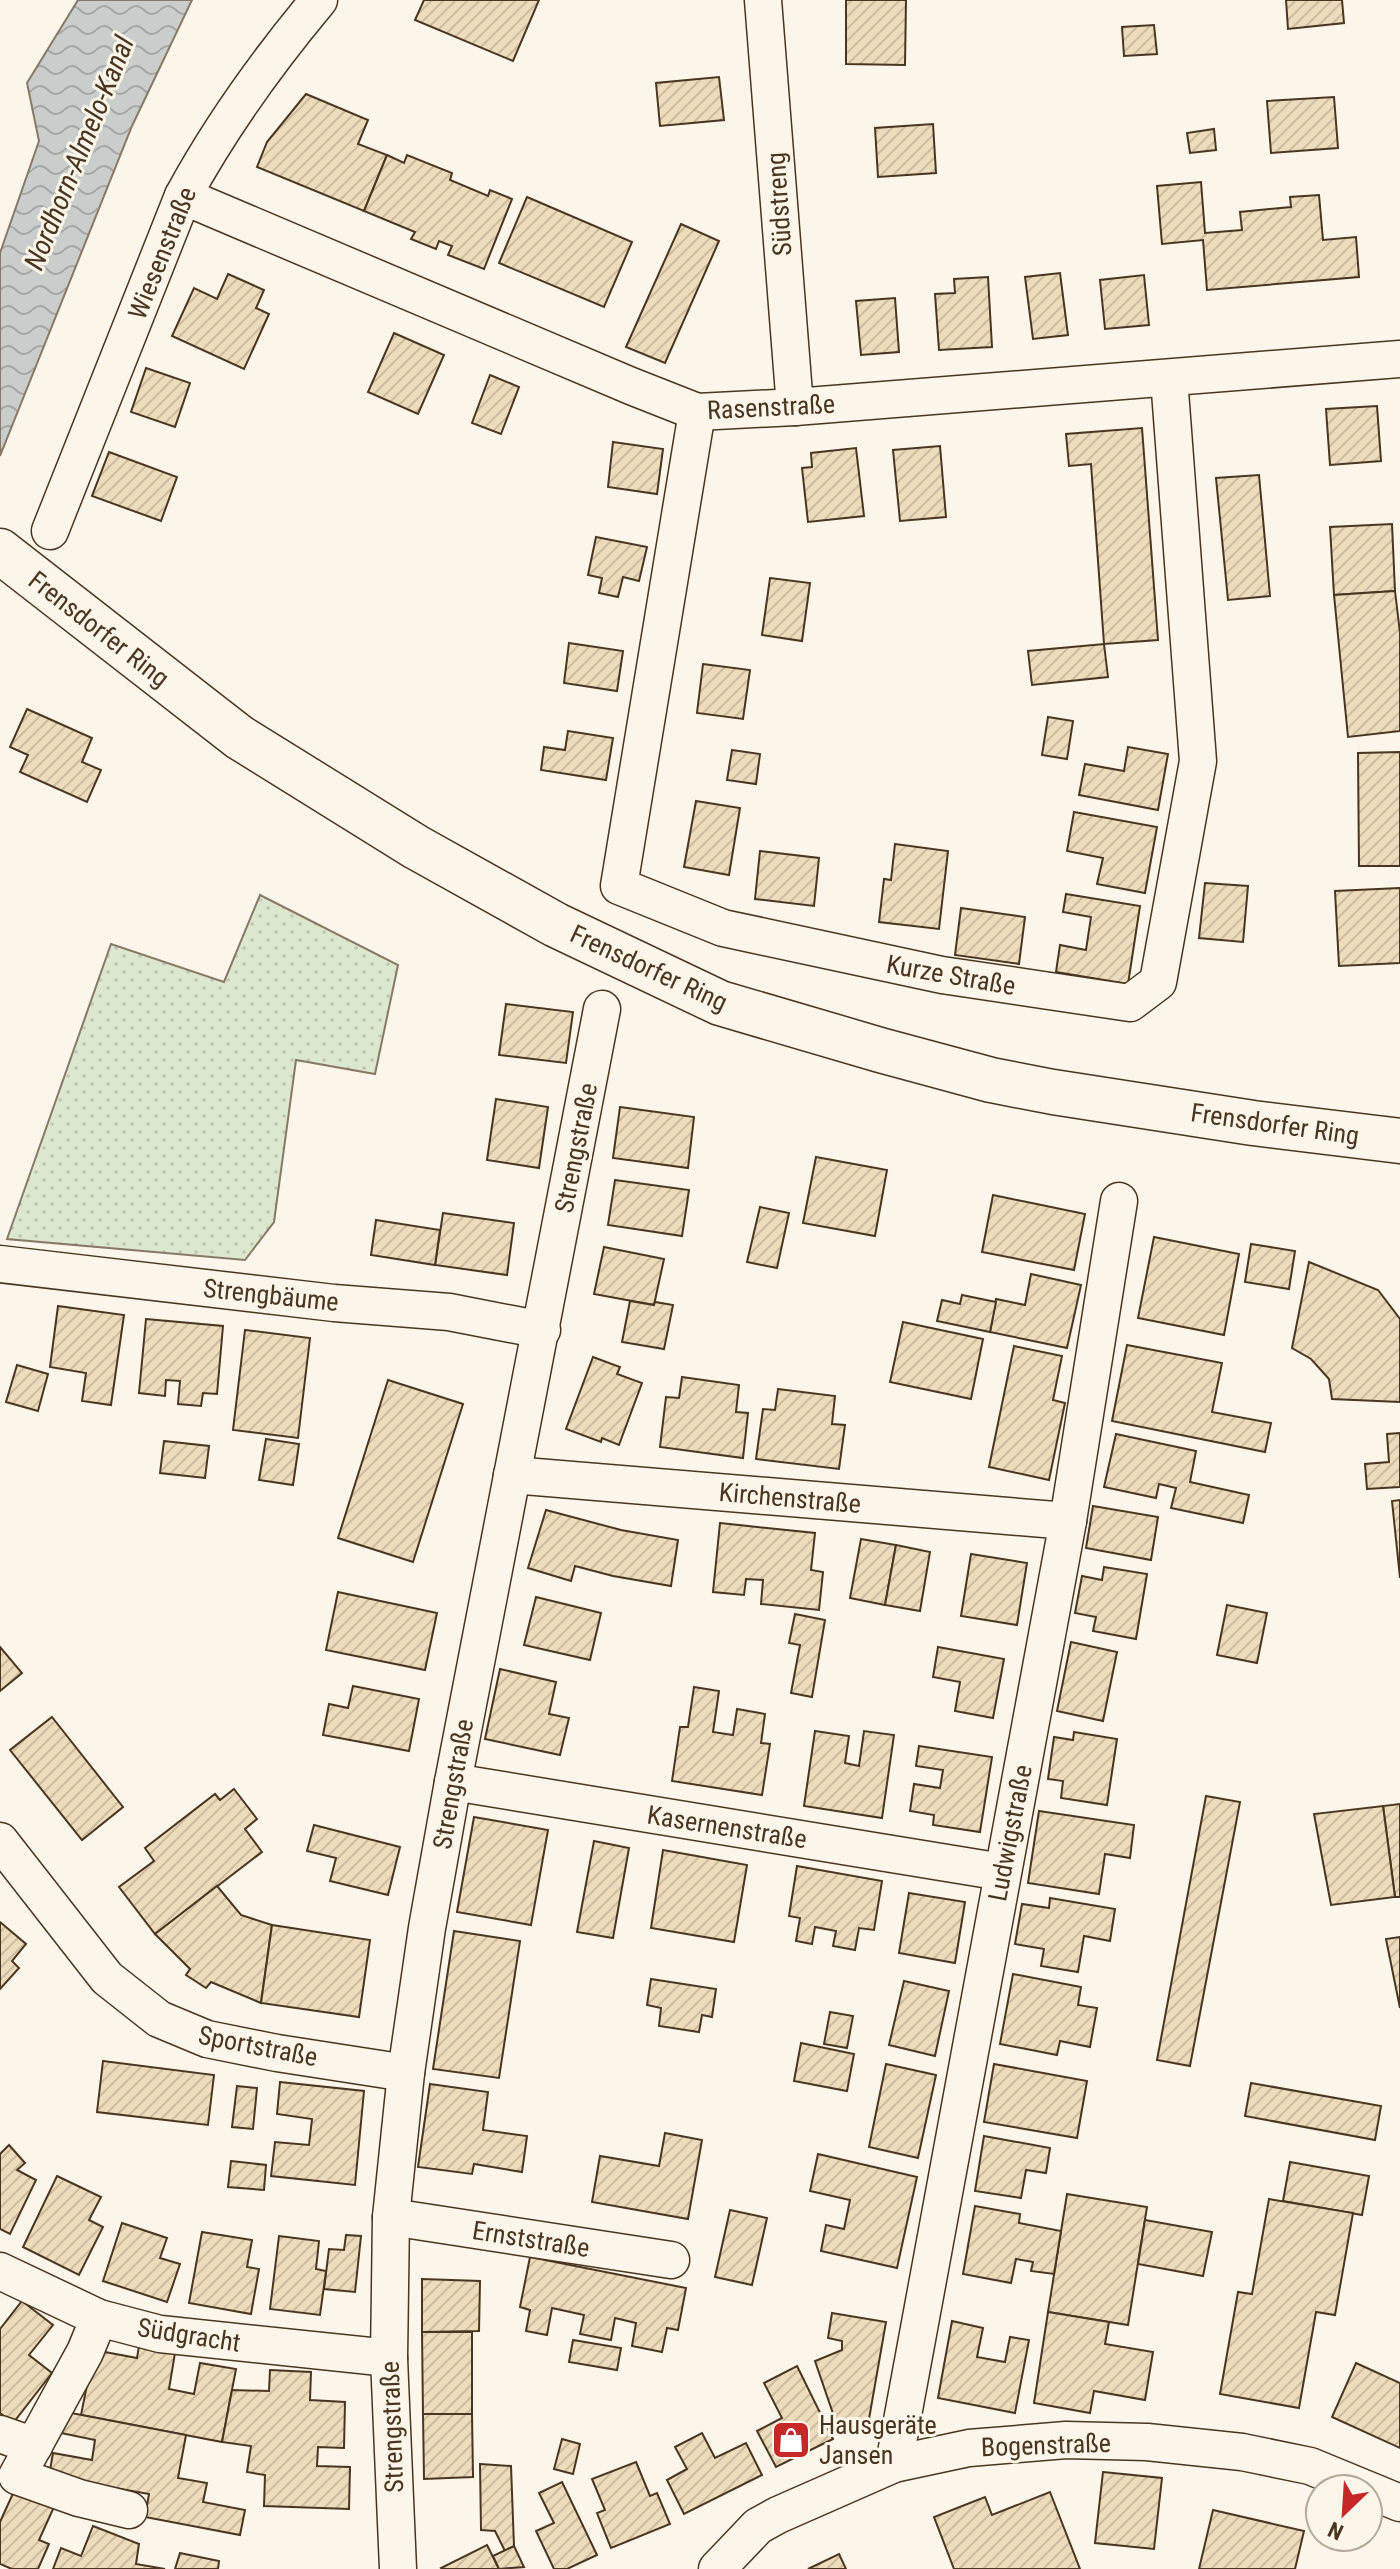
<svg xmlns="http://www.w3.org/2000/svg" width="1400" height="2569" viewBox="0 0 1400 2569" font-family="'Roboto Condensed',sans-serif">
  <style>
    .grass { fill: url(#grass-dots); stroke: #887966; stroke-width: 2 }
    .water { fill: url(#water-waves); stroke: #887966; stroke-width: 2 }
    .building { fill: url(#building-hatch); stroke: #4a3520; stroke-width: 2 }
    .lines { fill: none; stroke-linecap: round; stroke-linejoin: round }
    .street-casing { stroke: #4a3520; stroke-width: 39 }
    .secondary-casing { stroke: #4a3520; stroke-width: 47 }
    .street { stroke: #fbf6e9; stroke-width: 36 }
    .secondary { stroke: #fbf6e9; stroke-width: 44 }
    .labels { text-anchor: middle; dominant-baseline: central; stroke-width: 6; stroke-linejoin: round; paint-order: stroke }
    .street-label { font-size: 26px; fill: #4a3520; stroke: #fbf6e9 }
    .poi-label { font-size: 26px; fill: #4a3520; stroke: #fbf6e9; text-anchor: start }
    .water-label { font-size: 28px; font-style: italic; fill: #4a3520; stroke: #fbf6e9 }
  </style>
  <defs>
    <pattern id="grass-dots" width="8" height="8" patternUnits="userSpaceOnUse" patternTransform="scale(2)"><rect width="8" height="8" fill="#dce7d0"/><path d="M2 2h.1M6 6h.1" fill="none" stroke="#bec7b2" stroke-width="1.8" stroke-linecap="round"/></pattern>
    <pattern id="water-waves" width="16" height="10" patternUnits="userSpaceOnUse" patternTransform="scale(2)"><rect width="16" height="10" fill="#c9cecd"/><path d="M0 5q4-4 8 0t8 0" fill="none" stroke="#a5a8a6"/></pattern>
    <pattern id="building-hatch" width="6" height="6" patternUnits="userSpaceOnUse" patternTransform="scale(2)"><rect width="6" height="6" fill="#ecdcbc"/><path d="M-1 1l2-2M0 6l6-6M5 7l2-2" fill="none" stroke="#ccbda1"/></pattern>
  </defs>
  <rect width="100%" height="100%" fill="#fbf6e9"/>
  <path class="grass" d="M260,895L398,965L375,1074L296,1060L274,1222L245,1260L7,1239L111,944L224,982Z"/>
  <path class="water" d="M78,0H192L132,126L0,456V253L39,141L27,83Z"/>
  <g class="building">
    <path d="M424,0H539L513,61L415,20Z"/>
    <path d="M846,0H906L905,65L846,64Z"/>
    <path d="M1286,0H1342L1344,23L1288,29Z"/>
    <path d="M1154,25L1157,54L1124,56L1122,27Z"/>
    <path d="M719,77L724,120L660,126L656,83Z"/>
    <path d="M306,94L368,120L358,144L387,155L364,211L257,167L267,142Z"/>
    <path d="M1334,97L1338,148L1271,153L1267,101Z"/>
    <path d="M933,124L936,173L878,177L875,128Z"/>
    <path d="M1214,129L1216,150L1190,153L1187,133Z"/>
    <path d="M387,155L404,163L407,155L452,173L450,180L488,196L490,190L512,199L484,269L448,255L452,246L439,241L436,249L411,239L415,232L364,211Z"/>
    <path d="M1201,182L1205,233L1242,230L1240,212L1291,207L1290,197L1319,195L1323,240L1356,237L1359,277L1207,290L1203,240L1162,244L1157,186Z"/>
    <path d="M527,197L632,242L604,307L499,263Z"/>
    <path d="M681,224L719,241L665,363L626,347Z"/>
    <path d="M1060,273L1068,335L1033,339L1025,277Z"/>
    <path d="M228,274L264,290L256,308L269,314L244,369L172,336L194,288L217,299Z"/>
    <path d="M1144,275L1149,325L1105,329L1100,280Z"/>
    <path d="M988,277L992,347L939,350L935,294L955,293L954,279Z"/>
    <path d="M895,298L899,352L861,355L856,301Z"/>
    <path d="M394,333L444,355L418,414L368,392Z"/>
    <path d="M146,368L190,383L175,427L131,412Z"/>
    <path d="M490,375L519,387L501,434L472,423Z"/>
    <path d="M1377,406L1381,461L1330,465L1326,409Z"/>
    <path d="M1142,428L1158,640L1104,644L1091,464L1069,466L1066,434Z"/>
    <path d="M613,442L663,449L657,494L608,487Z"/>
    <path d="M940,446L946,517L900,521L893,450Z"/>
    <path d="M856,448L864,516L808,522L802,468L812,467L811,453Z"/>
    <path d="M109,452L177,477L161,521L92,496Z"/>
    <path d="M1259,475L1270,596L1228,600L1216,478Z"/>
    <path d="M1392,524L1395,591L1334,595L1330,527Z"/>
    <path d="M596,537L647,547L639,581L623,577L618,597L599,593L602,578L588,575Z"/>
    <path d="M770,578L810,583L802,641L762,635Z"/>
    <path d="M1395,591L1400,633V731L1348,737L1334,595Z"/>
    <path d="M569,643L623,651L617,691L564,683Z"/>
    <path d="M1104,644L1108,677L1032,685L1028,651Z"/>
    <path d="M703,664L750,670L743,719L697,713Z"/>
    <path d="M27,709L92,738L82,762L101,770L87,802L20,772L28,755L10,747Z"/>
    <path d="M1048,717L1073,721L1067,759L1042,755Z"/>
    <path d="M568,731L613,738L606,780L541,770L544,747L565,750Z"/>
    <path d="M1128,747L1168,754L1158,810L1079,795L1085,764L1124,771Z"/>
    <path d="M732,750L760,754L756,784L727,780Z"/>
    <path d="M1400,752V866H1359L1358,753Z"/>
    <path d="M696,801L740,808L729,875L684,867Z"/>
    <path d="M1074,812L1157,827L1145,893L1097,884L1103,858L1067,851Z"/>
    <path d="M895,844L948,851L939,929L879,922L884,879L891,880Z"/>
    <path d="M760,851L819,858L814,906L755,899Z"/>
    <path d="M1205,883L1248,886L1243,942L1199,938Z"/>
    <path d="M1400,888V963L1339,966L1335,891Z"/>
    <path d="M1066,894L1140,906L1128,984L1056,972L1060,945L1086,950L1091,917L1063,912Z"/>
    <path d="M961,908L1025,917L1019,964L955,955Z"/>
    <path d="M506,1004L573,1012L566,1063L499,1055Z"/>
    <path d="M496,1099L548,1107L539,1168L487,1160Z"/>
    <path d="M620,1107L694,1117L688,1168L613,1158Z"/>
    <path d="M816,1157L887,1170L875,1236L803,1223Z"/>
    <path d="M615,1180L689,1190L682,1236L608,1225Z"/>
    <path d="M993,1195L1085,1214L1074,1270L982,1252Z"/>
    <path d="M760,1207L789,1213L777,1268L747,1262Z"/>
    <path d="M443,1213L514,1223L507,1275L435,1265Z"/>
    <path d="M376,1220L440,1230L435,1265L371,1255Z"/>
    <path d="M1154,1237L1239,1254L1224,1335L1138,1318Z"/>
    <path d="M1251,1244L1295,1251L1289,1289L1245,1282Z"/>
    <path d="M604,1247L664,1259L654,1305L594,1294Z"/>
    <path d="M1309,1262L1378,1290L1400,1319V1402L1332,1399L1329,1379L1311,1359L1292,1348Z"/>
    <path d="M1031,1274L1081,1285L1067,1348L990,1332L996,1299L1025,1305Z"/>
    <path d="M962,1295L996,1302L990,1332L937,1321L942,1300L960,1304Z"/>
    <path d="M630,1301L654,1305L655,1302L673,1305L664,1349L622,1342Z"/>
    <path d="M58,1306L124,1315L111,1405L82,1401L86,1373L50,1367Z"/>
    <path d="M146,1319L223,1326L217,1394L203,1393L201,1406L178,1404L180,1381L166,1380L165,1396L139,1393Z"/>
    <path d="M903,1322L983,1339L971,1399L890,1382Z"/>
    <path d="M245,1330L310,1338L298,1438L233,1430Z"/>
    <path d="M1127,1345L1222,1363L1212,1412L1271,1423L1265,1452L1112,1421Z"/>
    <path d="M1014,1346L1062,1356L1053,1400L1065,1403L1049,1480L989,1467Z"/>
    <path d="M593,1357L620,1367L617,1374L642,1383L619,1445L602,1438L601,1442L566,1429Z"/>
    <path d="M17,1365L48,1374L38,1411L6,1402Z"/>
    <path d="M682,1377L739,1385L736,1412L748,1413L743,1458L660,1447L666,1397L679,1398Z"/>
    <path d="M388,1380L463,1404L413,1562L338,1538Z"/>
    <path d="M778,1389L835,1396L832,1424L845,1425L839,1469L756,1459L763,1409L775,1410Z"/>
    <path d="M1400,1433V1487L1367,1489L1365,1464L1389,1462L1387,1434Z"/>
    <path d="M1116,1434L1196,1451L1190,1482L1249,1495L1243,1523L1171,1508L1176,1488L1159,1484L1156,1498L1104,1487Z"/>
    <path d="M266,1439L299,1444L293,1485L259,1480Z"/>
    <path d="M164,1441L209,1446L205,1478L160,1473Z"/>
    <path d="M1400,1500V1578L1392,1501Z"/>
    <path d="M1093,1506L1158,1517L1151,1560L1086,1548Z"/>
    <path d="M546,1510L621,1530L678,1540L671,1586L613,1576L575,1566L571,1581L528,1568Z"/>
    <path d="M720,1523L815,1533L811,1570L823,1572L819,1610L761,1604L763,1580L746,1579L744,1595L713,1592Z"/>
    <path d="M861,1539L896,1545L885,1605L850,1598Z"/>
    <path d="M896,1545L930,1552L920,1611L885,1605Z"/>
    <path d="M971,1554L1027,1563L1017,1625L961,1616Z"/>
    <path d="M1104,1567L1147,1574L1136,1639L1093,1631L1096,1617L1075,1613L1082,1576L1102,1580Z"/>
    <path d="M338,1592L437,1613L425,1670L326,1650Z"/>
    <path d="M536,1597L601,1613L590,1660L524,1645Z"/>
    <path d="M1227,1605L1267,1613L1257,1663L1217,1655Z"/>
    <path d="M795,1614L825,1620L812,1697L791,1693L800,1645L789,1643Z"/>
    <path d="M1071,1642L1117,1652L1103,1721L1057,1711Z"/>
    <path d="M0,1647L22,1673L0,1691Z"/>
    <path d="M938,1647L1004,1659L993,1718L955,1711L960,1682L933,1677Z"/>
    <path d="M500,1669L556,1682L549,1714L569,1718L560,1755L485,1739Z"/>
    <path d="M353,1686L419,1699L409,1751L323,1735L329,1704L348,1708Z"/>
    <path d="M694,1687L719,1691L713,1732L733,1735L737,1709L765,1714L761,1743L770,1744L762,1795L672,1781L680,1727H688Z"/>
    <path d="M52,1717L123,1807L82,1840L10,1750Z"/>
    <path d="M815,1731L849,1736L845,1763L859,1766L864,1731L894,1735L882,1818L804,1806Z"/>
    <path d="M1074,1732L1117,1739L1107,1805L1061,1798L1063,1781L1048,1779L1054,1737L1073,1740Z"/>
    <path d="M919,1746L992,1757L980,1832L933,1825L934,1815L910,1811L914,1784L940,1788L943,1770L916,1766Z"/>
    <path d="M234,1789L257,1819L245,1829L262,1852L155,1934L119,1887L154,1861L145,1848L215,1794L220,1800Z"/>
    <path d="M1206,1796L1240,1802L1190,2066L1157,2060Z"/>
    <path d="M1400,1804V1897H1395L1383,1806Z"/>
    <path d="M1383,1806L1395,1897L1331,1905L1314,1814Z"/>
    <path d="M1039,1811L1134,1825L1130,1858L1105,1854L1099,1894L1028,1883Z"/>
    <path d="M474,1817L548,1830L531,1925L457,1912Z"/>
    <path d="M314,1825L400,1847L388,1895L330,1881L336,1858L307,1851Z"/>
    <path d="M594,1841L629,1848L613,1938L577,1932Z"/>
    <path d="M663,1850L747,1865L734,1942L651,1928Z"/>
    <path d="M797,1866L882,1881L874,1930L859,1928L855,1950L833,1946L836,1931L815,1927L812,1944L796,1941L800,1918L789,1916Z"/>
    <path d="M217,1886L241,1915L272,1925L261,2003L211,1982L206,1988L186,1975L190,1969L155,1934Z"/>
    <path d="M909,1893L965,1902L955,1963L899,1953Z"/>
    <path d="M1050,1898L1115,1909L1110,1941L1084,1936L1078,1972L1041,1966L1044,1949L1015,1944L1022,1904L1049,1908Z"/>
    <path d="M0,1922L26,1944L12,1961L19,1968L0,1989Z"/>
    <path d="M272,1925L370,1940L359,2017L261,2003Z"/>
    <path d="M454,1931L520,1941L499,2078L433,2069Z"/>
    <path d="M1400,1937V2008L1386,1939Z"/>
    <path d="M1013,1974L1081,1987L1078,2005L1097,2008L1090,2047L1060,2041L1057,2055L1000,2044Z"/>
    <path d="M651,1979L716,1989L712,2017L702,2015L699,2032L659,2026L661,2008L647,2005Z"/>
    <path d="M904,1981L949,1991L935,2056L889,2045Z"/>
    <path d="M830,2012L853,2016L847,2048L824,2044Z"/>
    <path d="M801,2043L854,2054L847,2091L794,2081Z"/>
    <path d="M103,2061L214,2075L208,2125L97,2112Z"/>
    <path d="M886,2064L936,2075L918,2158L869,2147Z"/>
    <path d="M994,2064L1087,2081L1077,2138L984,2122Z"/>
    <path d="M280,2082L364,2091L355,2185L271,2176L275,2142L309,2145L312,2119L277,2114Z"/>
    <path d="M1251,2083L1381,2106L1375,2140L1245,2116Z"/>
    <path d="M430,2084L488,2092L483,2130L527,2136L522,2172L474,2164L472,2174L418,2167Z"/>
    <path d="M237,2086L257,2088L253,2129L232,2127Z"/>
    <path d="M665,2133L702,2140L688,2219L592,2202L600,2156L659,2166Z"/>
    <path d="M984,2136L1050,2148L1046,2173L1026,2170L1021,2198L975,2191Z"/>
    <path d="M9,2145L25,2163L17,2170L36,2180L10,2234L0,2229V2154Z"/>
    <path d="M818,2154L917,2177L897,2268L821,2251L826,2225L844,2229L850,2200L810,2191Z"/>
    <path d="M231,2161L266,2165L264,2190L228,2187Z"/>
    <path d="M1290,2162L1369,2176L1362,2215L1283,2201Z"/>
    <path d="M57,2176L101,2197L89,2220L103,2227L79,2275L23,2247Z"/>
    <path d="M1067,2194L1147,2207L1128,2325L1048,2312Z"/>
    <path d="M1269,2199L1353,2213L1335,2315L1316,2312L1299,2408L1220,2394L1238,2292L1252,2294Z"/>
    <path d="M975,2206L1020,2214L1019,2223L1061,2231L1054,2274L1031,2271L1033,2262L1016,2259L1011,2283L963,2274Z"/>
    <path d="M730,2210L767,2218L752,2285L715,2277Z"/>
    <path d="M1145,2220L1212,2232L1203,2276L1138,2264Z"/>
    <path d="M122,2223L167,2238L160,2258L180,2264L167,2302L103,2281Z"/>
    <path d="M202,2232L252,2240L247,2267L259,2269L251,2314L189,2303Z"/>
    <path d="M346,2235L361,2236L355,2292L324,2289L329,2249L344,2250Z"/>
    <path d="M279,2236L319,2241L316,2269L326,2271L320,2315L270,2309Z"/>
    <path d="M530,2257L686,2288L678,2330L667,2328L662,2352L632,2346L636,2323L615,2318L611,2340L580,2334L584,2315L552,2308L547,2335L526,2331L530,2310L520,2307Z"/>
    <path d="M422,2279L480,2281L479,2331L422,2332Z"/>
    <path d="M22,2301L53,2325L29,2355L52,2373L13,2423L0,2413V2329Z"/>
    <path d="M1048,2312L1109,2322L1105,2344L1153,2352L1145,2400L1094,2391L1090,2413L1034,2403Z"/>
    <path d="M832,2313L886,2322L869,2419L838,2428L815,2361L842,2350V2341L828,2338Z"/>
    <path d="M952,2321L983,2328L977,2357L1005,2362L1010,2337L1029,2340L1015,2413L938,2398Z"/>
    <path d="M422,2332H472V2414H423Z"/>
    <path d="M573,2340L621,2348L617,2370L569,2362Z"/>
    <path d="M139,2346L175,2353L169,2389L194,2394L200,2363L236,2369L222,2442L81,2415L94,2350L137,2358Z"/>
    <path d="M1356,2363L1400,2383V2448L1332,2417Z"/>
    <path d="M797,2366L833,2439L776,2467L757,2431L782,2418L764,2383Z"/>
    <path d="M270,2370L311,2372L310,2400L345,2402L344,2448L318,2447L317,2466L350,2467L349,2509L264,2506L265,2475L247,2472L251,2446L222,2442L232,2390L269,2391Z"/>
    <path d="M66,2412L186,2435L178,2478L207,2483L203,2502L245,2510L240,2535L145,2517L149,2494L49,2476L53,2453L92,2460L95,2440L61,2433Z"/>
    <path d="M423,2414H472L473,2477L424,2479Z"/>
    <path d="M702,2433L715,2458L746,2443L762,2475L684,2514L667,2480L687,2469L675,2447Z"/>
    <path d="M562,2439L580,2444L573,2474L554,2469Z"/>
    <path d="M636,2462L650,2496L657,2493L670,2524L611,2548L597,2513L605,2510L592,2479Z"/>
    <path d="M480,2464L511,2466L514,2546L505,2551L495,2531L481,2530Z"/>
    <path d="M1103,2472L1162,2478L1154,2549L1095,2543Z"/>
    <path d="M562,2482L597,2555L567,2569H554L536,2531L554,2523L539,2493Z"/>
    <path d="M15,2489L54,2507L39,2540L49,2544L38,2569H12L0,2564V2522Z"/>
    <path d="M1050,2492L1080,2569H954L934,2517L985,2497L992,2515Z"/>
    <path d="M1213,2510L1304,2531L1295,2569H1199Z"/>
    <path d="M93,2526L139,2544L136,2564L165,2569H53L61,2548L81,2556Z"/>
    <path d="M487,2545L499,2569H442L441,2568Z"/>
    <path d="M514,2546L524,2567L499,2569L493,2556Z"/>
    <path d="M180,2553L219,2561L218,2569H175Z"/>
    <path d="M839,2554L846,2569H808Z"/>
  </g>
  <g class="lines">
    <g class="street-casing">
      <g id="street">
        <path d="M763,0L795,407"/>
        <path d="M183,196L631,386L697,412L795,407L1400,359"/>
        <path d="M697,412L619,886L723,928L942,975L1130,1003L1158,982L1198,761L1169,378"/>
        <path d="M50,531L183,196C221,126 268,61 319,0"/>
        <path d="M0,1264L334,1303L449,1312L542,1330"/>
        <path d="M512,1475L1068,1521"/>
        <path d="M453,1782L1002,1872"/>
        <path d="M0,1841L107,1978L159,2019L207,2039L277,2053L406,2073"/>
        <path d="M391,2217L671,2260"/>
        <path d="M0,2271L99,2318L160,2334L389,2358"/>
        <path d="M99,2318L85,2352L17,2476L79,2498L129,2510"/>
        <path d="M0,2434L34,2446"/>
        <path d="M894,2464L1068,1521L1119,1201"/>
        <path d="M398,2569L389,2358L391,2217L406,2073L427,1928L453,1782L602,1009"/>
        <path d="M717,2569L758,2526L778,2515L894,2464L969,2448L1066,2440L1147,2442L1242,2452L1310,2466L1400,2503"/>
      </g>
    </g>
    <g class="secondary-casing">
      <path id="secondary" d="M0,551L239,737L416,847L556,925L720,1003L880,1050L991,1080L1053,1092L1253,1123L1400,1141"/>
    </g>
    <use href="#street" class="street"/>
    <use href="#secondary" class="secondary"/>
  </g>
  <defs>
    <g id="shop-square" transform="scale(2)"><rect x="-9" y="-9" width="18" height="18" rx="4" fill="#c62828" stroke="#fbf6e9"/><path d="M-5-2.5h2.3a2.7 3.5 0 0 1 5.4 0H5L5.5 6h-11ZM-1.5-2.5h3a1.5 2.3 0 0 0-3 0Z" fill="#fff"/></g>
  </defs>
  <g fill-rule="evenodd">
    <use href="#shop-square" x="791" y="2440"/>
  </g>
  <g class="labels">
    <g class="street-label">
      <text transform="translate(779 204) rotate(-94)">Südstreng</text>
      <text transform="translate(162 253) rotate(-68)">Wiesenstraße</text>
      <text transform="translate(771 407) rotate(-3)">Rasenstraße</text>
      <text transform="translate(99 629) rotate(38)">Frensdorfer Ring</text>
      <text transform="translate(649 968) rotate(25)">Frensdorfer Ring</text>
      <text transform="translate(951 975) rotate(10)">Kurze Straße</text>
      <text transform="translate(1275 1124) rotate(8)">Frensdorfer Ring</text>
      <text transform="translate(576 1148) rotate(-79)">Strengstraße</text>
      <text transform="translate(271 1295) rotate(6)">Strengbäume</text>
      <text transform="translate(790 1498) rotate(5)">Kirchenstraße</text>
      <text transform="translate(453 1784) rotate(-80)">Strengstraße</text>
      <text transform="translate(727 1827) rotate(9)">Kasernenstraße</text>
      <text transform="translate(1010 1833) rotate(-79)">Ludwigstraße</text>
      <text transform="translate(258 2046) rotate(11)">Sportstraße</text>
      <text transform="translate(531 2239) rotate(9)">Ernststraße</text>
      <text transform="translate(189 2335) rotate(9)">Südgracht</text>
      <text transform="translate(392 2427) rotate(-92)">Strengstraße</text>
      <text transform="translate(1046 2445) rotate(-2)">Bogenstraße</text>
    </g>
    <g class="poi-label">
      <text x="819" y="2425">Hausgeräte<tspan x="819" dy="30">Jansen</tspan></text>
    </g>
    <g class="water-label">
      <text transform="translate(79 153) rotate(-68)">Nordhorn-Almelo-Kanal</text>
    </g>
  </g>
  <g transform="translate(1344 2513) rotate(205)"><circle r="38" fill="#fbf6e9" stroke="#b4a999" stroke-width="2"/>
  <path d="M0-6L14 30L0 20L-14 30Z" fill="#c62828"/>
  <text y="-12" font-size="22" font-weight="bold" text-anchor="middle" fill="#4a3520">N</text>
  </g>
</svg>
